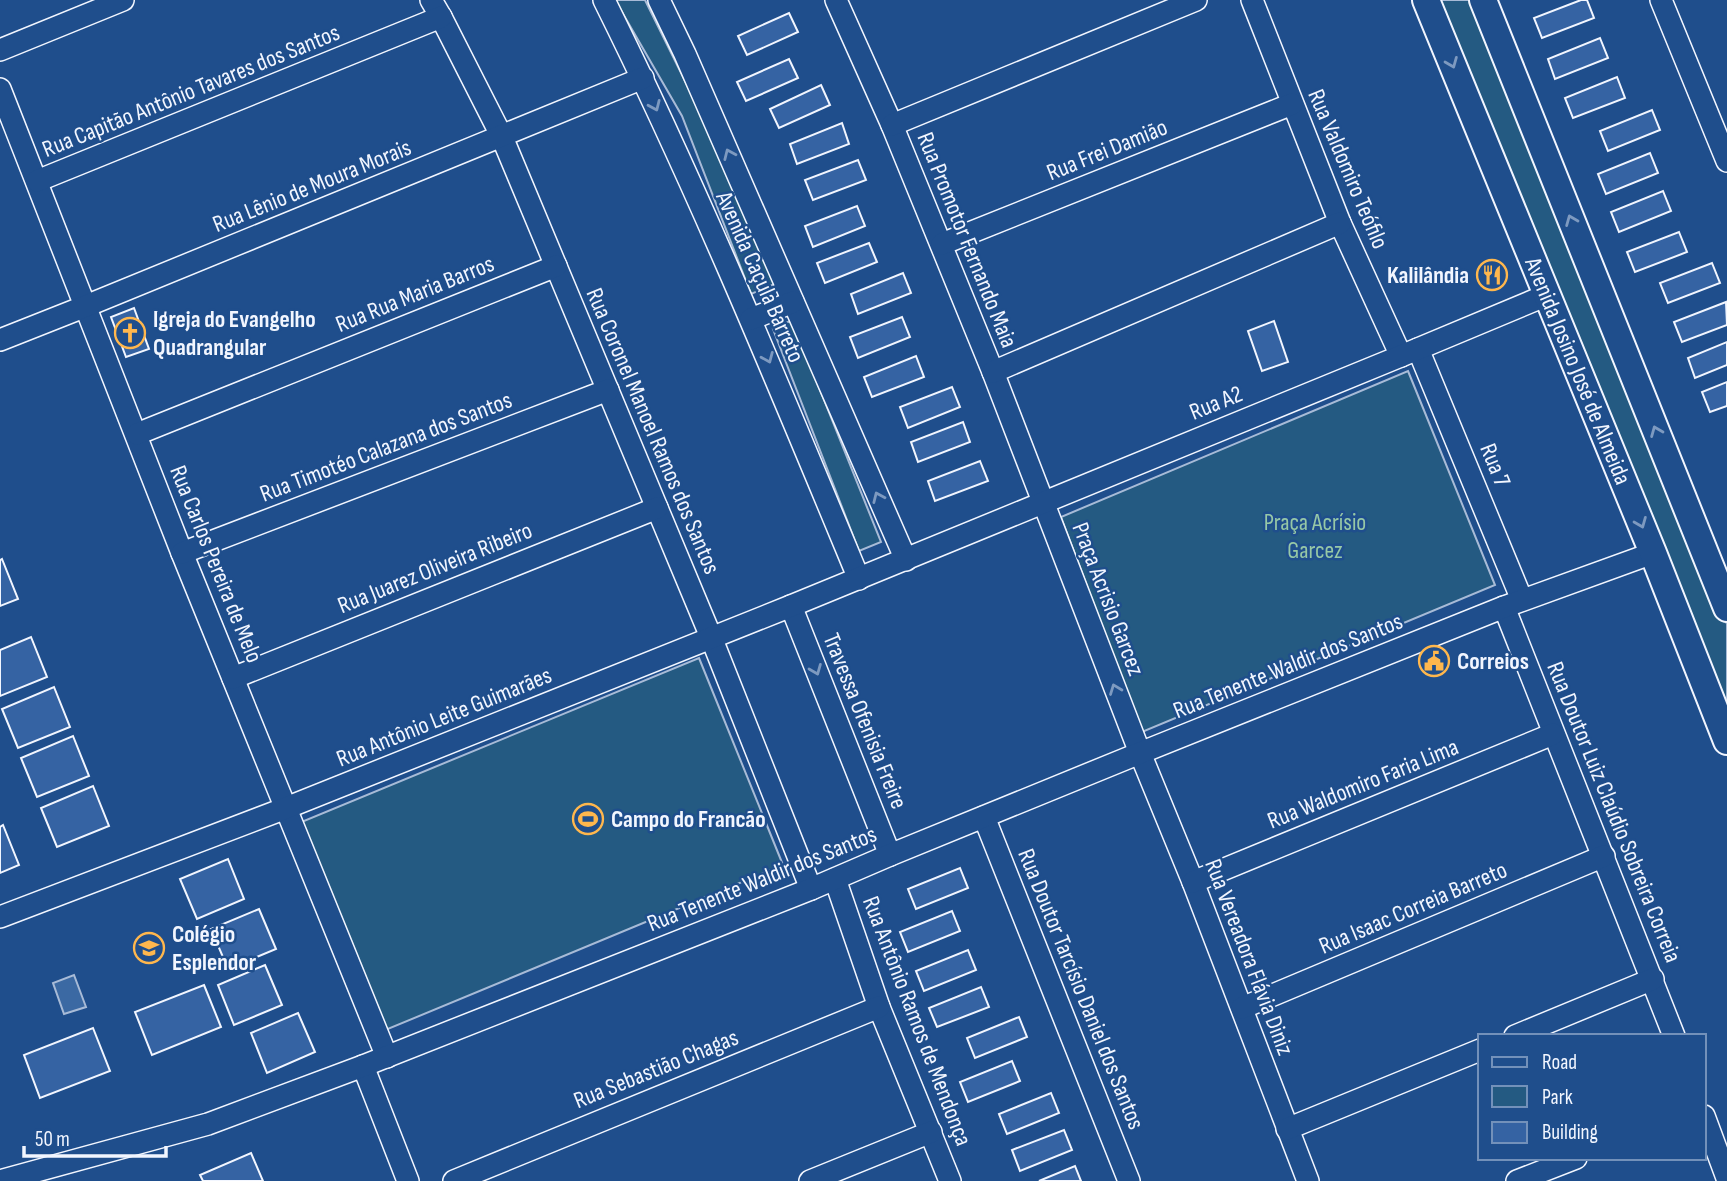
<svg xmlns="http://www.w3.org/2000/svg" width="1727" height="1181" viewBox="0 0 1727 1181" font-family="'Sofia Sans Condensed',sans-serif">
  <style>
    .green { fill: #245a82; stroke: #a8bbd7; stroke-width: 2 }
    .water { fill: #3b69a3; stroke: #a8bbd7; stroke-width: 2 }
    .building { fill: #3563a3; stroke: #f2f6ff; stroke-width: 2 }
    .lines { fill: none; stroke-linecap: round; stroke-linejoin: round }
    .minor-casing { stroke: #f2f6ff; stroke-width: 24 }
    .major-casing { stroke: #f2f6ff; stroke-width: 30 }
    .minor { stroke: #1f4e8c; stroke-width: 21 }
    .major { stroke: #1f4e8c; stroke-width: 26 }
    .oneway { stroke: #7e9ac0 }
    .labels { text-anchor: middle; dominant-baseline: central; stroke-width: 5; stroke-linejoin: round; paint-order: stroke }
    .street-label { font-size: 24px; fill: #f2f6ff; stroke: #1f4e8c }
    .poi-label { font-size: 24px; font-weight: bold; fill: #f2f6ff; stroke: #1f4e8c; text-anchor: start }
    .park-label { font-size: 24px; fill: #97c8a6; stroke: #1f4e8c }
  </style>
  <rect width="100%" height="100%" fill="#1f4e8c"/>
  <g class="green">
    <path d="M615,0H645L690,91L777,283L751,294L682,116Z"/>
    <path d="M1440,0H1471L1727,624V710Z"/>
    <path d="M792,320L881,542L859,551L773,329Z"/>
    <path d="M1408,371L1495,585L1142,732L1061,517Z"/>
    <path d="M699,658L783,865L383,1031L299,823Z"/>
  </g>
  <path class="water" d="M74,975L86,1007L64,1014L53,983Z"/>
  <g class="building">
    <path d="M1581,0H1587L1594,18L1542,38L1534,18Z"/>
    <path d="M789,13L798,32L747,55L738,36Z"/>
    <path d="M1600,38L1608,58L1555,79L1548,59Z"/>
    <path d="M789,59L798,78L746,101L737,82Z"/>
    <path d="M1617,77L1625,98L1573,118L1565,98Z"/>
    <path d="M821,85L830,105L779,128L770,109Z"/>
    <path d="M1652,110L1660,130L1608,151L1600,131Z"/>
    <path d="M842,123L849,144L797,164L790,144Z"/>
    <path d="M1650,153L1658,173L1606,194L1598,174Z"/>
    <path d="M858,160L866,180L813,200L805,180Z"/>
    <path d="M1663,191L1671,211L1619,232L1611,212Z"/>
    <path d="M857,206L865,226L813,247L805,226Z"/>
    <path d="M1679,232L1687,252L1635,272L1627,252Z"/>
    <path d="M869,243L877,262L825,283L817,263Z"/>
    <path d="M1712,263L1720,283L1668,303L1660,283Z"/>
    <path d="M903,273L911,293L858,314L851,294Z"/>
    <path d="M1726,302L1727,325L1682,342L1674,322Z"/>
    <path d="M134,308L149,349L126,357L111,317Z"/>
    <path d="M902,317L910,337L858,358L850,337Z"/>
    <path d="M1274,321L1288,362L1262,371L1248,331Z"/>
    <path d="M1727,342V365L1695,378L1688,358Z"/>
    <path d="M916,356L924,377L872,397L864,377Z"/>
    <path d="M1727,382V406L1710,412L1702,392Z"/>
    <path d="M952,387L960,407L908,428L900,407Z"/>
    <path d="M963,422L970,442L918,462L911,442Z"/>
    <path d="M980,461L988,481L935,501L928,481Z"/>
    <path d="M2,559L18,599L0,606V560Z"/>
    <path d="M31,637L47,677L0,696V650Z"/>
    <path d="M54,687L70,727L18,748L2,709Z"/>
    <path d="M73,736L89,776L37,797L21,758Z"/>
    <path d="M93,786L109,826L57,847L41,808Z"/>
    <path d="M3,825L19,865L0,873V827Z"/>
    <path d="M228,859L244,899L197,919L180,879Z"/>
    <path d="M960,868L968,888L916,909L908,889Z"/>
    <path d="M259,909L276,949L228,969L211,929Z"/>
    <path d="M952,911L960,931L908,952L900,932Z"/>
    <path d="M968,950L976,970L924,991L916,971Z"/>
    <path d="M265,965L282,1005L234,1025L218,985Z"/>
    <path d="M204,985L221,1027L152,1055L135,1012Z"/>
    <path d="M981,987L989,1007L937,1027L929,1008Z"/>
    <path d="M298,1013L315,1052L267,1073L251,1033Z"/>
    <path d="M1019,1017L1027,1037L975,1058L967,1038Z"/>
    <path d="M93,1028L110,1071L40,1098L24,1055Z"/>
    <path d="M1012,1061L1020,1081L968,1102L960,1082Z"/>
    <path d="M1051,1093L1059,1113L1007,1134L999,1114Z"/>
    <path d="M1064,1130L1072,1150L1020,1171L1012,1150Z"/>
    <path d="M251,1153L263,1181H203L200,1175Z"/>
    <path d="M1075,1166L1081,1181H1039Z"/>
  </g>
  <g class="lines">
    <g class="minor-casing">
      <g id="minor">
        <path d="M431,0L441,17L502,137L711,637L811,889"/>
        <path d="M604,0C698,189 778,384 859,579"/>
        <path d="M659,0L685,54L906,560"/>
        <path d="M836,0L892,125L993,372L1140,753L1193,882L1308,1181"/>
        <path d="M1252,0L1340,223L1401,356"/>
        <path d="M1661,0L1727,161"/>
        <path d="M0,50L123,0"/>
        <path d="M0,89L182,553L387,1057"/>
        <path d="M892,125L1196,0"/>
        <path d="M37,181L441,17"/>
        <path d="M942,244L1292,104"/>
        <path d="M751,319L793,302"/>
        <path d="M0,340L86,306L643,78"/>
        <path d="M1418,349L1522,600"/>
        <path d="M993,372L1340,223"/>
        <path d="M137,434L556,266"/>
        <path d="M182,553L608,390"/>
        <path d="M791,606L890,855"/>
        <path d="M1504,607L1674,1036"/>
        <path d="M233,678L657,508"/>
        <path d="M984,817L1129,1181"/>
        <path d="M835,879L879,1007L950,1181"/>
        <path d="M1193,882L1553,734"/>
        <path d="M0,917L286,808L791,606L1401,356L1547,295"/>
        <path d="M1242,1008L1604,856"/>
        <path d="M1515,1036L1653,979"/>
        <path d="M363,1066L408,1181"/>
        <path d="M1704,1116L1727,1178"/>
        <path d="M1287,1129L1480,1050"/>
        <path d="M0,1181L208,1124L363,1066L811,889L890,855L1140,753L1504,607L1653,553"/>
        <path d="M454,1181L879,1007"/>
        <path d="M810,1181L931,1132"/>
        <path d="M1517,1181L1576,1158"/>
      </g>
    </g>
    <g class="major-casing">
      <g id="major">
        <path id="s1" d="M1426,0L1653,553L1727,741"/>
        <path d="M1483,0L1727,608"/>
      </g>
    </g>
    <use href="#minor" class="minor"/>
    <use href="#major" class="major"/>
  </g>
  <defs><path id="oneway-chevron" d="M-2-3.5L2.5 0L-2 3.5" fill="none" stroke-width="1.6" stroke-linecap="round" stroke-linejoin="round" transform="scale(1.75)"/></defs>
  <g class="oneway">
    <use href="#oneway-chevron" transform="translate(1452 63) rotate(68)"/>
    <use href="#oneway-chevron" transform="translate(655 106) rotate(66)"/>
    <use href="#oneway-chevron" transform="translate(729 154) rotate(-114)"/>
    <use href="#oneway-chevron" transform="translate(1571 220) rotate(-112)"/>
    <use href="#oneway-chevron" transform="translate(768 358) rotate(67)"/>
    <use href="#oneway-chevron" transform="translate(1656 431) rotate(-112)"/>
    <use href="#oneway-chevron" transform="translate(878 497) rotate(-114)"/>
    <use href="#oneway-chevron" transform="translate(1641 523) rotate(68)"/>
    <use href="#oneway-chevron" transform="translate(816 670) rotate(68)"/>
    <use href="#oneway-chevron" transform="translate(1115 689) rotate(-111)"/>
  </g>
  <defs>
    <g id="restaurant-ring" transform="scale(1.575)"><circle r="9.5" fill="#1f4e8c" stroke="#ffb74d" stroke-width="1.5"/><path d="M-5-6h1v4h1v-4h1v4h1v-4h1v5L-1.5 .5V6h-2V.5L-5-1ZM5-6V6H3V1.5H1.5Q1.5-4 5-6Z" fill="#ffb74d"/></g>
    <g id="church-ring" transform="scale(1.575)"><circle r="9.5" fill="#1f4e8c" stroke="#ffb74d" stroke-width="1.5"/><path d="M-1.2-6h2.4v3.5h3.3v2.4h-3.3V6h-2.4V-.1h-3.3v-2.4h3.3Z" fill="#ffb74d"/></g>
    <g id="civic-ring" transform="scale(1.575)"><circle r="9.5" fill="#1f4e8c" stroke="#ffb74d" stroke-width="1.5"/><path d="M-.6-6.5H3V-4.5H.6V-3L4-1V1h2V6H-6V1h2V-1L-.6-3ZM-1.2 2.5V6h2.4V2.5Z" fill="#ffb74d"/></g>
    <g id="stadium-ring" transform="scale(1.575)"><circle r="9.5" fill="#1f4e8c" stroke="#ffb74d" stroke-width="1.5"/><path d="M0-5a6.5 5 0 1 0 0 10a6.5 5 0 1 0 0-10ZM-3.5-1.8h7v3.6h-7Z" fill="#ffb74d"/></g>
    <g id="school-ring" transform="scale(1.575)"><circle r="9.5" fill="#1f4e8c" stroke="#ffb74d" stroke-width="1.5"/><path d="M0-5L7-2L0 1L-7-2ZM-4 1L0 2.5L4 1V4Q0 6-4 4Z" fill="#ffb74d"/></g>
  </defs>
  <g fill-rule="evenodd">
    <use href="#restaurant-ring" x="1492" y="275"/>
    <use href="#church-ring" x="130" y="333"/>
    <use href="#civic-ring" x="1434" y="661"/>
    <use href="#stadium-ring" x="588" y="819"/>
    <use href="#school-ring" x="149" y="948"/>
  </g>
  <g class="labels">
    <g class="street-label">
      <text transform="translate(191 91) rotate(-22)">Rua Capitão Antônio Tavares dos Santos</text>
      <text transform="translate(1107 150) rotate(-22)">Rua Frei Damião</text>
      <text transform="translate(1348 169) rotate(67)">Rua Valdomiro Teófilo</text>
      <text transform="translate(312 186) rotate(-22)">Rua Lênio de Moura Morais</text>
      <text transform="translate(967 240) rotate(68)">Rua Promotor Fernando Maia</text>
      <text transform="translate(760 277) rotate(66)">Avenida Caçula Barreto</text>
      <text transform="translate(415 294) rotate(-22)">Rua Rua Maria Barros</text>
      <text stroke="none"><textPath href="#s1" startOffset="401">Avenida Josino José de Almeida</textPath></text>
      <text transform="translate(1216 403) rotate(-22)">Rua A2</text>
      <text transform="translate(653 431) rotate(67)">Rua Coronel Manoel Ramos dos Santos</text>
      <text transform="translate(386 447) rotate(-21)">Rua Timotéo Calazana dos Santos</text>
      <text transform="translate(1495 465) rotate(68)">Rua 7</text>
      <text transform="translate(216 564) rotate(68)">Rua Carlos Pereira de Melo</text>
      <text transform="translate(435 568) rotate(-22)">Rua Juarez Oliveira Ribeiro</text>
      <text transform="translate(1108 599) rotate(69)">Praça Acrisio Garcez</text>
      <text transform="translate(1288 666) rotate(-22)">Rua Tenente Waldir dos Santos</text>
      <text transform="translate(444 717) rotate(-22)">Rua Antônio Leite Guimarães</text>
      <text transform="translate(865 721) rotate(68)">Travessa Ofenisia Freire</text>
      <text transform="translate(1363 784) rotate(-22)">Rua Waldomiro Faria Lima</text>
      <text transform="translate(1614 812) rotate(68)">Rua Doutor Luiz Claúdio Sobreira Correia</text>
      <text transform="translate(762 879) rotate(-22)">Rua Tenente Waldir dos Santos</text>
      <text transform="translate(1413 908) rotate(-23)">Rua Isaac Correia Barreto</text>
      <text transform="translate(1249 957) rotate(69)">Rua Vereadora Flávia Diniz</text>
      <text transform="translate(1081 989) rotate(68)">Rua Doutor Tarcísio Daniel dos Santos</text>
      <text transform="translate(917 1021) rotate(69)">Rua Antônio Ramos de Mendonça</text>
      <text transform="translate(656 1069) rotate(-22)">Rua Sebastião Chagas</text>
    </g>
    <g class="poi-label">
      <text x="1469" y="275" text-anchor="end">Kalilândia</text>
      <text x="153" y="319">Igreja do Evangelho<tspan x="153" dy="28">Quadrangular</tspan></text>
      <text x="1457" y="661">Correios</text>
      <text x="611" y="819">Campo do Francão</text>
      <text x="172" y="934">Colégio<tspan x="172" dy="28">Esplendor</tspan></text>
    </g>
    <g class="park-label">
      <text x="1315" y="522">Praça Acrísio<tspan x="1315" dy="28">Garcez</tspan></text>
    </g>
  </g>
  <rect x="1478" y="1034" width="228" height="126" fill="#1f4e8c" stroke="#7391ba" stroke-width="2"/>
  <rect x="1492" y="1057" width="35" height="10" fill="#1f4e8c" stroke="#7391ba" stroke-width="2"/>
  <text x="1542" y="1069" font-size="21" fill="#f2f6ff">Road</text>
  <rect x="1492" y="1086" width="35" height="21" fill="#245a82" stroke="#7391ba" stroke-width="2"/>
  <text x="1542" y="1104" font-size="21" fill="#f2f6ff">Park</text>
  <rect x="1492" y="1122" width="35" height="21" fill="#3563a3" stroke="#7391ba" stroke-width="2"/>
  <text x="1542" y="1139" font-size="21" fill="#f2f6ff">Building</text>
  <path d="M24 1146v10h142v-10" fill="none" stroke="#f2f6ff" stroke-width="3.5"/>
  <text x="35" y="1146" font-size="21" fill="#f2f6ff" stroke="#1f4e8c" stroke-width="5" paint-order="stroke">50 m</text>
</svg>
